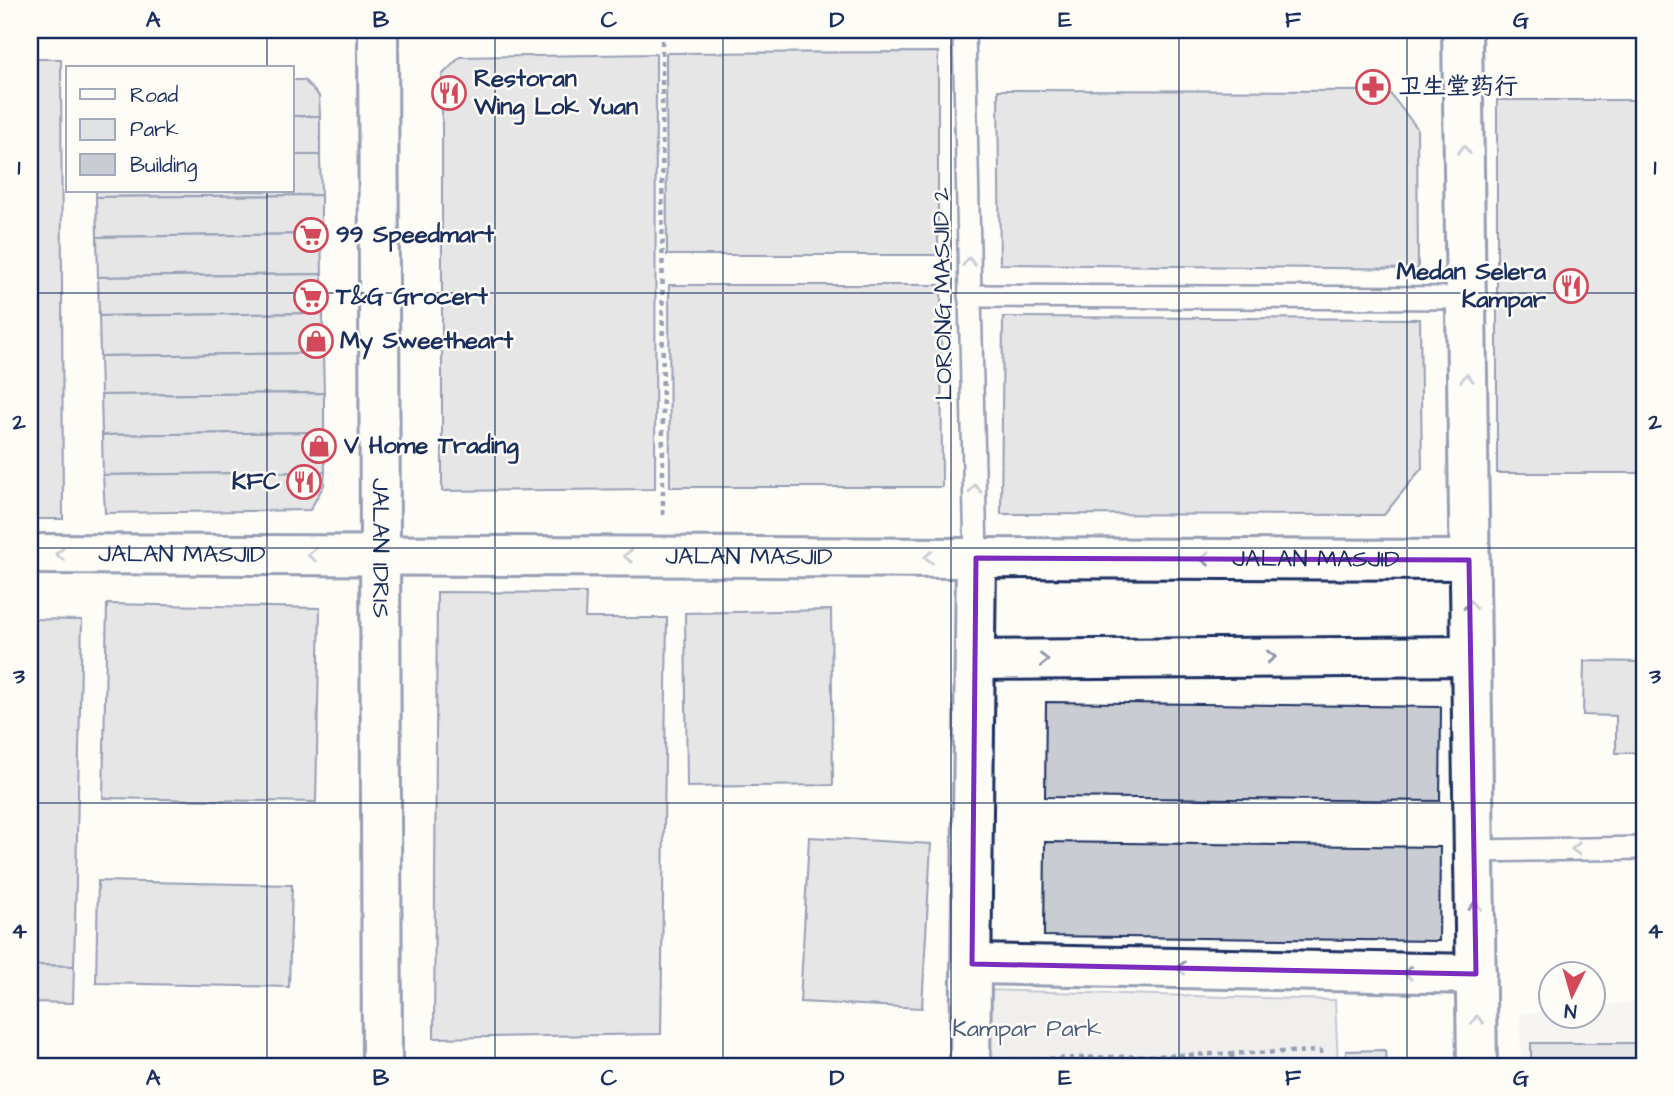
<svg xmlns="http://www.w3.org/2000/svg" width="1674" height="1096" viewBox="0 0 1674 1096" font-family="'Architects Daughter','LXGW WenKai TC',sans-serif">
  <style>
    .built { fill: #edeeec }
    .green { fill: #e0e1e3; stroke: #7e88a0; stroke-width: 2 }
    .building { fill: #c9ccd3; stroke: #1b2f5e; stroke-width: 2 }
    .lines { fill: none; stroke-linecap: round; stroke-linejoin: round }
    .lane-casing { stroke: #1b2f5e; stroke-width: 26 }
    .street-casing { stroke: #1b2f5e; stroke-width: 44 }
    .secondary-casing { stroke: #1b2f5e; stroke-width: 44 }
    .path { stroke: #1b2f5e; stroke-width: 4.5; stroke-dasharray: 5 5; stroke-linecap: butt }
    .lane { stroke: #fdfcf7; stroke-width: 21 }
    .street { stroke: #fdfcf7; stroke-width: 38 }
    .secondary { stroke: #fdfcf7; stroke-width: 38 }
    .oneway { stroke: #8c96aa }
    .marked { fill: none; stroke: #7b2cbf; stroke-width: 5; stroke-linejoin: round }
    .grid { fill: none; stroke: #1b2f5e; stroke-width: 2; stroke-opacity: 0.55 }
    .labels { text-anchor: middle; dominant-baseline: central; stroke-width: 5; stroke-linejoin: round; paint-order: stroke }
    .poi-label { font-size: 24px; font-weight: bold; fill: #1b2f5e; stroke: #fdfcf7; text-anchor: start }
    .street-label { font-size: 24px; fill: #1b2f5e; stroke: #fdfcf7 }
    .park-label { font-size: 24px; fill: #4c5c7f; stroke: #fdfcf7 }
    .neatline { fill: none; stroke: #1b2f5e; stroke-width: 2.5 }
    .grid-label { font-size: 23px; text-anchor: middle; font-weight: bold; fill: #1b2f5e }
  </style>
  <rect width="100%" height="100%" fill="#fdfcf7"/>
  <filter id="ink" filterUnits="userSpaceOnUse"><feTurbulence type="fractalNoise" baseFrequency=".0143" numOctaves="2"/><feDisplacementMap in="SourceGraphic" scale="14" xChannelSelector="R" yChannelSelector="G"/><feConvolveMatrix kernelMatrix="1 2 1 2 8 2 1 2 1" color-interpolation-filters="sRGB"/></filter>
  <g filter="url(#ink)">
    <path class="built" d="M1644,1001V1066H1521L1520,1014L1551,1011L1552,1016H1594V1006Z"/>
    <path class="green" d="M984,990L1335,1000L1338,1066H994Z"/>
    <g class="building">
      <path d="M938,52V255H667L666,53Z"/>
      <path d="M656,54L655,489L442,491V75L460,57Z"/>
      <path d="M30,59H61L63,519H30Z"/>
      <path d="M292,80H304L319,96L320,116H292Z"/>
      <path d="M998,90L1388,91L1417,128L1418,269L1000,264Z"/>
      <rect x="1497" y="100" width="147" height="373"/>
      <rect x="292" y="116" width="28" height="39"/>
      <path d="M292,155H320L321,195L96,197V191H292Z"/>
      <path d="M321,195V234L97,237L96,197Z"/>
      <path d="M321,234L322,274L98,277L97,237Z"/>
      <path d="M322,274L323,313L99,316L98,277Z"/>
      <path d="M669,285H941L942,487H670Z"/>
      <path d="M323,313V353L100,356L99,316Z"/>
      <path d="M1003,317L1420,319L1422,468L1384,515L1001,514Z"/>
      <path d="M323,353L324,393L101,395L100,356Z"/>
      <path d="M324,393V432L102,435L101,395Z"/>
      <path d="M324,432L325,472L103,475L102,435Z"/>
      <path d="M325,472L324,485L310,510L105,513L103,475Z"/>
      <path d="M437,592L586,593L585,618H667L661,1034L434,1038Z"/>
      <path d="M107,604L320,608L316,802L103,798Z"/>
      <path d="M831,610L833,785L687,787L685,613Z"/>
      <path d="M30,619L82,620L74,966L30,965Z"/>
      <path d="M1584,661L1644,662V753H1616V716L1583,715Z"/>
      <path d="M1046,702L1441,707L1440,801L1045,797Z"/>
      <path d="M809,837L931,844L922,1008L800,1002Z"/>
      <path d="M1045,842L1440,847L1439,941L1044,936Z"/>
      <path d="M98,881L292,885L289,987L96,983Z"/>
      <path d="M30,965L74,966L73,1003L30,1002Z"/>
      <rect x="1531" y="1043" width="113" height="23"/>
      <path d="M1385,1050L1386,1066H1346V1051Z"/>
    </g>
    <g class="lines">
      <g class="lane-casing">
        <g id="lane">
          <path d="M964,30L976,558"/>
          <path d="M969,296L1466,298"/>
          <path d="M1474,851L1644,848"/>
        </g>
      </g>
      <g class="street-casing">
        <g id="street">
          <path id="s1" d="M378,30L382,1066"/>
          <path id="s2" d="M30,554L1469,560"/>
          <path d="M975,660L1471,656"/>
          <path d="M972,964L1476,974"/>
          <path d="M970,1066L976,558"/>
        </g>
      </g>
      <g class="secondary-casing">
        <path id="secondary" d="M1462,30L1477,1066"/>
      </g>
      <g class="path">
        <path d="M662,30L663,517"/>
        <path d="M1232,1053L1233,1066"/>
        <path d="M1009,1060L1321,1051L1322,1066"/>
      </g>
      <use href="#lane" class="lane"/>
      <use href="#street" class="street"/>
      <use href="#secondary" class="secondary"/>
    </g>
    <defs><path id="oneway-chevron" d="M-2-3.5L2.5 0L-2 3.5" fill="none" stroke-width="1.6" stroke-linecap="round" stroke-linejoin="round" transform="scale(1.75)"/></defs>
    <g class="oneway">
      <use href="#oneway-chevron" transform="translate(1464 150) rotate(-91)"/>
      <use href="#oneway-chevron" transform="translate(969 262) rotate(-91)"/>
      <use href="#oneway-chevron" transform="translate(1467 378) rotate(-91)"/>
      <use href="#oneway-chevron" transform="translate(975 489) rotate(-92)"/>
      <use href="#oneway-chevron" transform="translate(60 554) rotate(-180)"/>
      <use href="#oneway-chevron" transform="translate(312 555) rotate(-180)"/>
      <use href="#oneway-chevron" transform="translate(628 556) rotate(-180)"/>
      <use href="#oneway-chevron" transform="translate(929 557) rotate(-180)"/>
      <use href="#oneway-chevron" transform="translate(1205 559) rotate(-180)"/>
      <use href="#oneway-chevron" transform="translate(1470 605) rotate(-91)"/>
      <use href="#oneway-chevron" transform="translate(1271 657) rotate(-1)"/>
      <use href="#oneway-chevron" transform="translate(1044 660) rotate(-1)"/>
      <use href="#oneway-chevron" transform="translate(1576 849) rotate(179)"/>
      <use href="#oneway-chevron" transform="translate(1475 906) rotate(-91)"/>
      <use href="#oneway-chevron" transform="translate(1181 968) rotate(-179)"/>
      <use href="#oneway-chevron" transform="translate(1408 973) rotate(-179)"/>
      <use href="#oneway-chevron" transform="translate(1477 1020) rotate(-91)"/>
    </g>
  </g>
  <path d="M0 0H1674V1096H0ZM976,558L1469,560L1476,974L972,964Z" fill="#fdfcf7" fill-opacity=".55" fill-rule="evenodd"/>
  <path class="marked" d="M976,558L1469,560L1476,974L972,964Z"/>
  <path class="grid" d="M267,30V68M495,30V1066M723,30V1066M951,30V1066M1179,30V1066M1407,30V1066M267,191V1066M30,293H1644M30,548H1644M30,803H1644"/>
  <defs>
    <g id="pharmacy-ring" transform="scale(1.75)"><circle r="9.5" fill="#fdfcf7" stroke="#d1495b" stroke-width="1.5"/><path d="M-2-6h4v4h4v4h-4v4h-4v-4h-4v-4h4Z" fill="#d1495b"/></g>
    <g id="restaurant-ring" transform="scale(1.75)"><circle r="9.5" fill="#fdfcf7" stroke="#d1495b" stroke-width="1.5"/><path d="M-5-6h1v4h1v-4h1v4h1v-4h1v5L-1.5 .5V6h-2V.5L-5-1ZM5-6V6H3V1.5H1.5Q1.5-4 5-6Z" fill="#d1495b"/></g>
    <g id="supermarket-ring" transform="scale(1.75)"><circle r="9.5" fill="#fdfcf7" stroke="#d1495b" stroke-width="1.5"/><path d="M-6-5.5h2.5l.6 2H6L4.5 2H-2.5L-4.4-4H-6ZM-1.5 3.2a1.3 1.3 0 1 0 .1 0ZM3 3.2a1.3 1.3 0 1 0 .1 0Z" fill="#d1495b"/></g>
    <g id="shop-ring" transform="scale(1.75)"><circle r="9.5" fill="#fdfcf7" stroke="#d1495b" stroke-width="1.5"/><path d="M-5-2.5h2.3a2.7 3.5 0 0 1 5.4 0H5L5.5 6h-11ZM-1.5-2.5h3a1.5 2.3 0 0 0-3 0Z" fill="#d1495b"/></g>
  </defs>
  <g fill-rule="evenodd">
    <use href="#pharmacy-ring" x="1373" y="87"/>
    <use href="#restaurant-ring" x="449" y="93"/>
    <use href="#supermarket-ring" x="311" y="235"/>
    <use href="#restaurant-ring" x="1571" y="286"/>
    <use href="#supermarket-ring" x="311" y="297"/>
    <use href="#shop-ring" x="316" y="341"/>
    <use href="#shop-ring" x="319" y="446"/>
    <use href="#restaurant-ring" x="304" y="482"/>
  </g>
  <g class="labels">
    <g class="poi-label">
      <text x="474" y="79">Restoran<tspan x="474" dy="28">Wing Lok Yuan</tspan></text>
      <text x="1398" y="87">卫生堂药行</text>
      <text x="336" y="235">99 Speedmart</text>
      <text x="1546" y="272" text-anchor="end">Medan Selera<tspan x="1546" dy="28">Kampar</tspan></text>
      <text x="336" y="297">T&amp;G Grocert</text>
      <text x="340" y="341">My Sweetheart</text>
      <text x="344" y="446">V Home Trading</text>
      <text x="280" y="482" text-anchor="end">KFC</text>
    </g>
    <g class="street-label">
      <text transform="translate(943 294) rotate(-91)">LORONG MASJID 2</text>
      <text stroke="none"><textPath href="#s1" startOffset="518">JALAN IDRIS</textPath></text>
      <text stroke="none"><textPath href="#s2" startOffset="152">JALAN MASJID</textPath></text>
      <text stroke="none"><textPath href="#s2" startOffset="719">JALAN MASJID</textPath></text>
      <text stroke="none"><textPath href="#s2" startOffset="1286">JALAN MASJID</textPath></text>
    </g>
    <g class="park-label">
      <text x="1027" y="1029">Kampar Park</text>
    </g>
  </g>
  <rect width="1674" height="1096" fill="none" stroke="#fdfcf7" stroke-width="77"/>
  <rect x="66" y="66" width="228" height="126" fill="#fdfcf7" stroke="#a3aaba" stroke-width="2"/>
  <rect x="80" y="89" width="35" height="10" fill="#fdfcf7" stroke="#a3aaba" stroke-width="2"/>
  <text x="130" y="102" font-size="21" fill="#1b2f5e">Road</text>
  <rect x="80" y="119" width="35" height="21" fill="#e0e1e3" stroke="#a3aaba" stroke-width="2"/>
  <text x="130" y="136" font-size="21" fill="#1b2f5e">Park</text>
  <rect x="80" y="154" width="35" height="21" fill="#c9ccd3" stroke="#a3aaba" stroke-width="2"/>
  <text x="130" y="172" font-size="21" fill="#1b2f5e">Building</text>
  <g transform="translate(1572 995) rotate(185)"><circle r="33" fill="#fdfcf7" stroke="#a3aaba" stroke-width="2"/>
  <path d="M0-5L12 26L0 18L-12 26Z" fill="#d1495b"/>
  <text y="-10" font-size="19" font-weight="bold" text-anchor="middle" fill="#1b2f5e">N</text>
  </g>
  <rect x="38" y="38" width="1598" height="1020" class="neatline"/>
  <g class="grid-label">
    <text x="153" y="27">A</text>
    <text x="381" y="27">B</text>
    <text x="609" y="27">C</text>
    <text x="837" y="27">D</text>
    <text x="1065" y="27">E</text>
    <text x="1293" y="27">F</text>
    <text x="1521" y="27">G</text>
    <text x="19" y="174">1</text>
    <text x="1655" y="174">1</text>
    <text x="19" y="429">2</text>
    <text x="1655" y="429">2</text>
    <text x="19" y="683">3</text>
    <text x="1655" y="683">3</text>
    <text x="19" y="938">4</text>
    <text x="1655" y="938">4</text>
    <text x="153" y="1085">A</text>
    <text x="381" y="1085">B</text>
    <text x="609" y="1085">C</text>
    <text x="837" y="1085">D</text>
    <text x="1065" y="1085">E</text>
    <text x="1293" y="1085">F</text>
    <text x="1521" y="1085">G</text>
  </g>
</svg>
